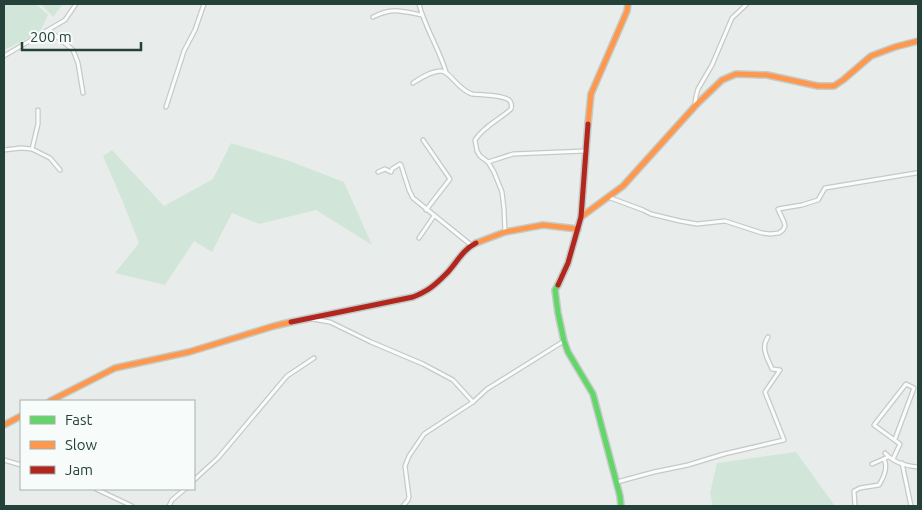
<svg xmlns="http://www.w3.org/2000/svg" width="922" height="510" viewBox="0 0 922 510" font-family="Ubuntu,sans-serif">
  <style>
    .green { fill: #d1e6d8 }
    .lines { fill: none; stroke-linecap: round; stroke-linejoin: round }
    .street-casing { stroke: #c5cac8; stroke-width: 5.5 }
    .fast-casing { stroke: #c3cbc8; stroke-width: 8 }
    .slow-casing { stroke: #c3cbc8; stroke-width: 8 }
    .jam-casing { stroke: #c3cbc8; stroke-width: 8 }
    .street { stroke: #fcfcfc; stroke-width: 3 }
    .fast { stroke: #63d668; stroke-width: 5 }
    .slow { stroke: #ff974d; stroke-width: 5 }
    .jam { stroke: #b3261e; stroke-width: 5 }
  </style>
  <rect width="100%" height="100%" fill="#e8edeb"/>
  <g class="green">
    <path d="M4,4H36L48,15L40,32L4,50Z"/>
    <path d="M41,4H63L53,17Z"/>
    <path d="M231,143L284,159L344,182L372,245L316,210L259,224L232,213L212,252L194,241L165,285L115,273L139,243L122,200L103,156L112,150L164,206L213,179Z"/>
    <path d="M796,452L835,506H713L710,493L717,463Z"/>
  </g>
  <g class="lines">
    <g class="street-casing">
      <g id="street">
        <path d="M419,4C425,28 439,48 446,72"/>
        <path d="M373,17C393,7 401,11 422,15"/>
        <path d="M49,30L73,50L78,63L83,93"/>
        <path d="M4,56L65,20L76,4"/>
        <path d="M413,83C421,78 431,71 441,71C451,72 458,90 472,94C480,95 505,95 510,101C512,104 512,106 511,109C499,120 484,126 475,140L477,151L480,156L488,162L494,172L502,192L504,209L505,232"/>
        <path d="M697,104L695,103L696,96L698,89L712,65L732,18L747,4"/>
        <path d="M166,107L184,51L195,30L204,4"/>
        <path d="M423,140L450,179L426,210"/>
        <path d="M32,149L38,124V110"/>
        <path d="M4,150L21,148L32,149L50,158L60,170"/>
        <path d="M488,162L513,154L585,151"/>
        <path d="M378,172L385,169L391,172L392,169L400,164L401,165L409,190L413,198L471,245"/>
        <path d="M608,197L643,210L651,214L680,221L697,224L725,221L762,233L770,234L779,233L783,230L785,226L784,222L778,209L802,205L818,200L825,188L916,173"/>
        <path d="M419,238L434,216"/>
        <path d="M312,319L330,322L371,342L423,364L453,380L473,402"/>
        <path d="M885,453C893,462 906,466 918,467"/>
        <path d="M893,459L900,444L874,425L906,384L914,388L895,439"/>
        <path d="M4,460L21,465"/>
        <path d="M902,463L911,506"/>
        <path d="M872,464L888,457"/>
        <path d="M194,480L218,458L287,376L314,358"/>
        <path d="M617,482L654,472L688,465L724,454L784,440L765,392L780,370L772,369C768,359 760,348 768,337"/>
        <path d="M96,489L132,506"/>
        <path d="M169,506L172,500L185,489"/>
        <path d="M403,506L408,500L409,497L405,466L409,456L424,434L473,402L487,389L564,341"/>
        <path d="M855,506L854,491L860,488L879,485C884,477 888,467 884,459"/>
      </g>
    </g>
    <g class="fast-casing">
      <path id="fast" d="M558,285L555,290L558,313L564,341L568,352L593,394L620,496L621,506"/>
    </g>
    <g class="slow-casing">
      <g id="slow">
        <path d="M588,124L591,94L627,11L628,4"/>
        <path d="M581,217L623,186L697,104L722,80L736,74L767,75L818,86H834L843,80L871,56L895,47L918,41"/>
        <path d="M476,243L505,232L543,225L578,229"/>
        <path d="M50,401L115,368L189,352L274,326L291,322"/>
        <path d="M4,425L21,416"/>
      </g>
    </g>
    <g class="jam-casing">
      <g id="jam">
        <path d="M558,285L568,263L581,217L588,124"/>
        <path d="M291,322L413,297C428,291 434,286 446,274C456,264 462,250 476,243"/>
      </g>
    </g>
    <use href="#street" class="street"/>
    <use href="#fast" class="fast"/>
    <use href="#slow" class="slow"/>
    <use href="#jam" class="jam"/>
  </g>
  <rect width="922" height="510" fill="none" stroke="#24423a" stroke-width="10"/>
  <rect x="20" y="400" width="175" height="90" fill="#f7fbf9" stroke="#a3b1ad"/>
  <rect x="30" y="416" width="25" height="8" fill="#63d668" stroke="#a3b1ad"/>
  <text x="65" y="425" font-size="15" fill="#24423a">Fast</text>
  <rect x="30" y="441" width="25" height="8" fill="#ff974d" stroke="#a3b1ad"/>
  <text x="65" y="450" font-size="15" fill="#24423a">Slow</text>
  <rect x="30" y="466" width="25" height="8" fill="#b3261e" stroke="#a3b1ad"/>
  <text x="65" y="475" font-size="15" fill="#24423a">Jam</text>
  <path d="M22 42v8h119v-8" fill="none" stroke="#24423a" stroke-width="2.5"/>
  <text x="30" y="42" font-size="15" fill="#24423a" stroke="#f7fbf9" stroke-width="4" paint-order="stroke">200 m</text>
</svg>
